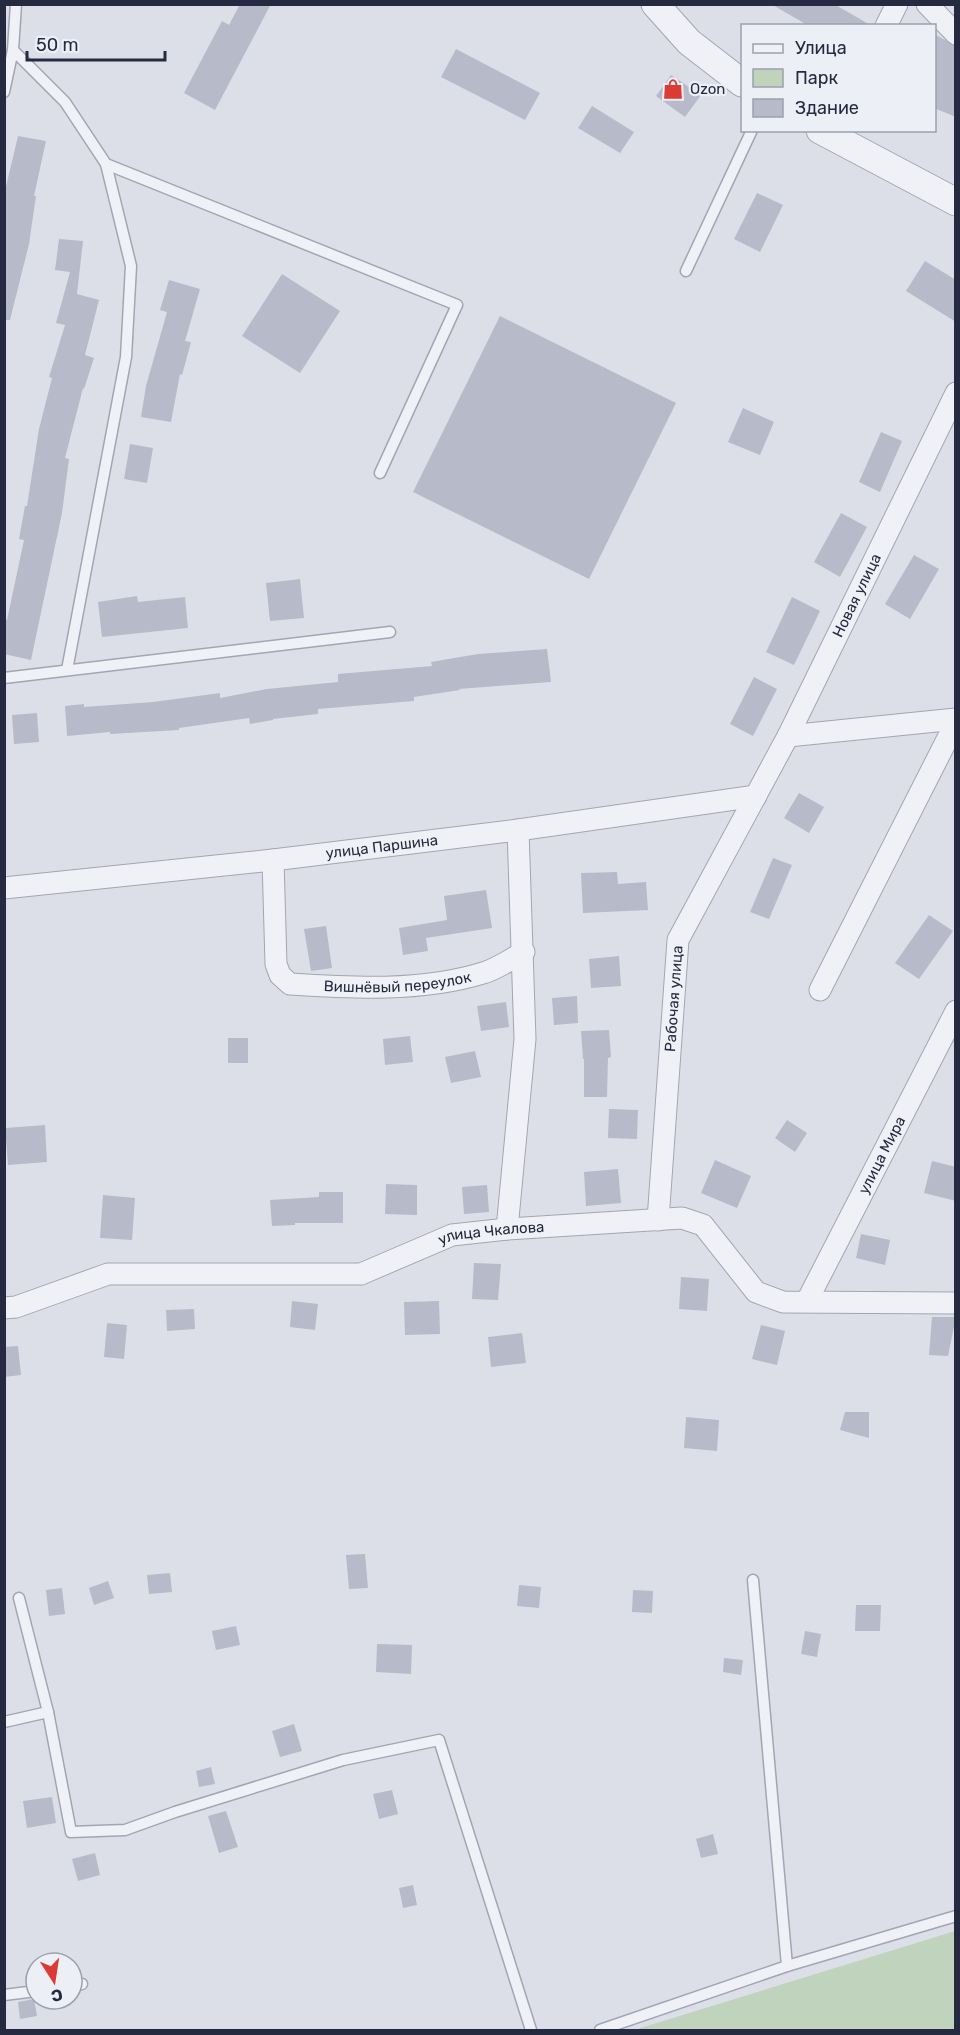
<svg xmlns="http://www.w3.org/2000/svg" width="960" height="2035" viewBox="0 0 960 2035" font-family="Rubik,sans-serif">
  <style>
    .green { fill: #bfd3bd }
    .building { fill: #b7bac9 }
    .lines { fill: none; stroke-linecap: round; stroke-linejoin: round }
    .service-casing { stroke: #a2a5b3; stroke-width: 13 }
    .minor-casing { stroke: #a2a5b3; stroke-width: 23 }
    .tertiary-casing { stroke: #a2a5b3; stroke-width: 29 }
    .service { stroke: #f0f1f6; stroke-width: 10 }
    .minor { stroke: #f0f1f6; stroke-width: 21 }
    .tertiary { stroke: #f0f1f6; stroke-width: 27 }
    .labels { text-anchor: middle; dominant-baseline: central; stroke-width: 4.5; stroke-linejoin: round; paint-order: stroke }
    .poi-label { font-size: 15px; fill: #252a41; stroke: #eceff6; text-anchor: start }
    .street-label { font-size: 15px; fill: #252a41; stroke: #eceff6 }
  </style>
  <rect width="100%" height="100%" fill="#dddfe8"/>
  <path class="green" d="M955,1931V2030H634Z"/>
  <g class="building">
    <path d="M240,4H271L215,110L184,93L222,21L229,25Z"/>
    <path d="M771,4H834L872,26H809Z"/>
    <path d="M934,34L956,46V117L934,108Z"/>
    <path d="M456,49L540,93L525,120L441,77Z"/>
    <path d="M671,75L701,95L685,117L656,96Z"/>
    <path d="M592,106L634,132L620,153L578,128Z"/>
    <path d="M18,136L46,141L34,196H36L29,244L10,320H4V195Z"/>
    <path d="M757,193L783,205L760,252L734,239Z"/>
    <path d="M59,239L83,241L77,294L99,300L85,355L94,358L84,389L83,388L65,458L69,459L62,513L31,660L4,654V619L7,620L24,540L19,539L25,506H27L39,429L52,378L49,377L65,325L56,323L70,272L55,270Z"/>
    <path d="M925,261L956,280V322L906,291Z"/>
    <path d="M282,274L340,311L300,373L242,336Z"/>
    <path d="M169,280L200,289L185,341L191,342L182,375L180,374L171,422L141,417L146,386L167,312L160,310Z"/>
    <path d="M500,316L676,403L589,579L413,492Z"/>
    <path d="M743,408L774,422L760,455L728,442Z"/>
    <path d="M881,432L902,441L880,492L859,482Z"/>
    <path d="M130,444L153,448L147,483L124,479Z"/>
    <path d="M841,513L867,527L840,577L814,562Z"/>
    <path d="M914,555L939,569L910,619L885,604Z"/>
    <path d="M300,579L304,618L270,621L266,583Z"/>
    <path d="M137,596L138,602L185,597L188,628L102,637L98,602Z"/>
    <path d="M792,597L820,611L794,665L766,652Z"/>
    <path d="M547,649L551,682L459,689L460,690L414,697V701L318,709V714L273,719V720L250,724L249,718L179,728V730L110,734V732L67,736L65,706L84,704V707L153,702L220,693V698L267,689L338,682V674L432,666L431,662L478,654Z"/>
    <path d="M754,677L777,689L753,736L730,724Z"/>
    <path d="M37,713L39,742L14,744L12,715Z"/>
    <path d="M799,793L824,807L809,833L784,818Z"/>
    <path d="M773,858L792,865L769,919L750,912Z"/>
    <path d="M617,872L618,884L646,882L648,910L583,913L581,873Z"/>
    <path d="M486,890L492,928L426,938L428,951L403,955L399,928L447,920L444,896Z"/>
    <path d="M929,915L953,931L919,979L895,963Z"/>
    <path d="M326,926L332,968L311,971L304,929Z"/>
    <path d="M619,956L621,986L591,988L589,959Z"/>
    <path d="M577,996L578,1023L554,1025L552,998Z"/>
    <path d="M506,1002L509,1027L481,1031L477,1006Z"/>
    <path d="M609,1030L611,1057L608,1058L607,1097H584V1059H583L581,1031Z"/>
    <path d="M410,1036L413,1062L385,1065L383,1039Z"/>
    <rect x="228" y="1038" width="20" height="25"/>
    <path d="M475,1051L481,1077L451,1083L445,1057Z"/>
    <path d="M609,1109L638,1110L637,1139L608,1138Z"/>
    <path d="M787,1120L807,1133L795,1152L775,1138Z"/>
    <path d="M45,1125L47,1162L8,1165L5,1128Z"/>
    <path d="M715,1160L751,1176L737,1208L701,1193Z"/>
    <path d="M932,1161L956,1167V1201L924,1193Z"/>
    <path d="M618,1169L621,1203L586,1206L584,1172Z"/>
    <path d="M386,1184L417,1185V1215L385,1214Z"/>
    <path d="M487,1185L489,1212L464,1214L462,1187Z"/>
    <path d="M319,1192H343V1223H295V1225L272,1226L270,1200L319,1197Z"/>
    <path d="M103,1195L135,1198L132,1240L100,1238Z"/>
    <path d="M861,1234L890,1240L885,1265L856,1258Z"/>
    <path d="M474,1263L501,1264L498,1300L472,1299Z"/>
    <path d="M681,1277L709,1279L707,1311L679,1309Z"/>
    <path d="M292,1301L318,1304L315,1330L290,1327Z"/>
    <path d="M439,1301L440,1334L405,1335L404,1302Z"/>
    <path d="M194,1309L195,1329L167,1331L166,1310Z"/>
    <path d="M932,1317H956L948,1356L929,1355Z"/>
    <path d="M107,1323L127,1325L124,1359L104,1357Z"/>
    <path d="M761,1325L785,1331L777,1365L752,1359Z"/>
    <path d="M522,1333L526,1363L491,1367L488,1337Z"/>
    <path d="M18,1346L21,1375L4,1377V1347Z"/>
    <path d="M845,1412H869V1438L840,1430Z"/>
    <path d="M686,1417L719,1420L717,1451L684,1448Z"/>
    <path d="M365,1554L368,1588L349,1589L346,1555Z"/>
    <path d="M170,1573L172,1592L149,1594L147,1575Z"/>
    <path d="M108,1581L114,1598L94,1605L89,1588Z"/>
    <path d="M519,1585L541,1587L539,1608L517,1606Z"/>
    <path d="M62,1588L65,1614L49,1616L46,1590Z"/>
    <path d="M633,1590L653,1591L652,1613L632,1612Z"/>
    <path d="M856,1605H881L880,1631H855Z"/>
    <path d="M236,1626L240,1645L216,1650L212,1631Z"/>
    <path d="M805,1631L821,1634L817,1657L801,1654Z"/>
    <path d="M377,1644L412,1645L411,1674L376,1672Z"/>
    <path d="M724,1658L743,1660L741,1675L723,1672Z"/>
    <path d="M294,1724L302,1751L280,1757L272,1731Z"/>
    <path d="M211,1767L215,1784L199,1787L196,1771Z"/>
    <path d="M392,1790L398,1814L379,1819L373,1794Z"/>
    <path d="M52,1797L56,1823L27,1828L23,1801Z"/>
    <path d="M226,1811L238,1847L219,1853L208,1816Z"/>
    <path d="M713,1834L718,1854L701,1858L696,1839Z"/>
    <path d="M95,1853L100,1875L78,1881L72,1859Z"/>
    <path d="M413,1885L417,1905L403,1908L399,1888Z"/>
    <path d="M34,1999L37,2016L20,2019L18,2002Z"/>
  </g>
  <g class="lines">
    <g class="service-casing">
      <g id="service">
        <path d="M16,4L13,50L65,102L106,164L457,305L380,473"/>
        <path d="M4,92L13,50"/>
        <path d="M686,271L752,130"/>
        <path d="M67,670L126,357L131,266L106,164"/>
        <path d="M4,678L390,632"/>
        <path d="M753,1580L787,1966"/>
        <path d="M19,1598L48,1712L71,1832L125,1830L175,1812L343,1760L439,1740L531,2030"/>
        <path d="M4,1722L48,1712"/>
        <path d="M72,1986L82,1984"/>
        <path d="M4,1995L36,1991"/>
        <path d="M600,2030L787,1966L956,1916"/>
      </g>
    </g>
    <g class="minor-casing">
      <g id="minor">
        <path d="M927,4L956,34"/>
        <path d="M886,26L897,4"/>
        <path d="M788,736L956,719"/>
        <path id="s1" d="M273,860L276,964L280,975L290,984C353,988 421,992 483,973C497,969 511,959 524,952"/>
        <path id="s2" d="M4,888L273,860L518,830L756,796"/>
        <path d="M820,990L956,722"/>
        <path id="s3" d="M658,1220L678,940L788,736L956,393"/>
        <path d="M507,1229L525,1039L518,830"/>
        <path id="s4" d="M807,1301L956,1011"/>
        <path id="s5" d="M4,1308L16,1307L108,1274H361L452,1235L507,1229L682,1218L703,1225L756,1292L783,1302L956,1303"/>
      </g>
    </g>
    <g class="tertiary-casing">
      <g id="tertiary">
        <path d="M655,4L689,42L742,83"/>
        <path d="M820,130L956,202"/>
      </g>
    </g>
    <use href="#service" class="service"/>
    <use href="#minor" class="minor"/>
    <use href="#tertiary" class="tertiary"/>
  </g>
  <defs>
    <g id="shop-bare" transform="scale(1.62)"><path d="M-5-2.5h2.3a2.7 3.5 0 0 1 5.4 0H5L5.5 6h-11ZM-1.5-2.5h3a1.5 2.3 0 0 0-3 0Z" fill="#dc3a34" stroke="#eceff6" stroke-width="2.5" paint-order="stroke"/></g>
  </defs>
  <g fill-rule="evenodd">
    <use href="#shop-bare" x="673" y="89"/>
  </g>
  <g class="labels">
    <g class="poi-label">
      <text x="690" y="89">Ozon</text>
    </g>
    <g class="street-label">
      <text stroke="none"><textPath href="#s3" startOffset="669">Новая улица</textPath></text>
      <text stroke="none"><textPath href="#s2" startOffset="380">улица Паршина</textPath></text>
      <text stroke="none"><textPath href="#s1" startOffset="237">Вишнёвый переулок</textPath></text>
      <text stroke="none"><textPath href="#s3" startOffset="222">Рабочая улица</textPath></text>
      <text stroke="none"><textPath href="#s4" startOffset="164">улица Мира</textPath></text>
      <text stroke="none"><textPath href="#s5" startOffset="501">улица Чкалова</textPath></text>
    </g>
  </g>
  <rect width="960" height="2035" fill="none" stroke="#252a41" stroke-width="12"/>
  <rect x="741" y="24" width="195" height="108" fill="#eceff6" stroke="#9ca0ae" stroke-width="1.5"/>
  <rect x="753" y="44" width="30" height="9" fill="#f0f1f6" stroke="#9ca0ae" stroke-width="1.5"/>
  <text x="795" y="54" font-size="18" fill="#252a41">Улица</text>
  <rect x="753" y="69" width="30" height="18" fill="#bfd3bd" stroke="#9ca0ae" stroke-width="1.5"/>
  <text x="795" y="84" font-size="18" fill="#252a41">Парк</text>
  <rect x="753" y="99" width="30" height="18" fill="#b7bac9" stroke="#9ca0ae" stroke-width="1.5"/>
  <text x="795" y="114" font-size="18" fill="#252a41">Здание</text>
  <g transform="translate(54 1981) rotate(168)"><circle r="28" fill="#eceff6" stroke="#9ca0ae" stroke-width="1.5"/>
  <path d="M0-4.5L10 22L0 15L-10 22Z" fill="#dc3a34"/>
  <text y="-9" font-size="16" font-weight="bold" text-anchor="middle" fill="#252a41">С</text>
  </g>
  <path d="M27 51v9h138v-9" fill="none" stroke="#252a41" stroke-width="3"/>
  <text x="36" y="51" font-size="18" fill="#252a41" stroke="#eceff6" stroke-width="4.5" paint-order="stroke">50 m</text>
</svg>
